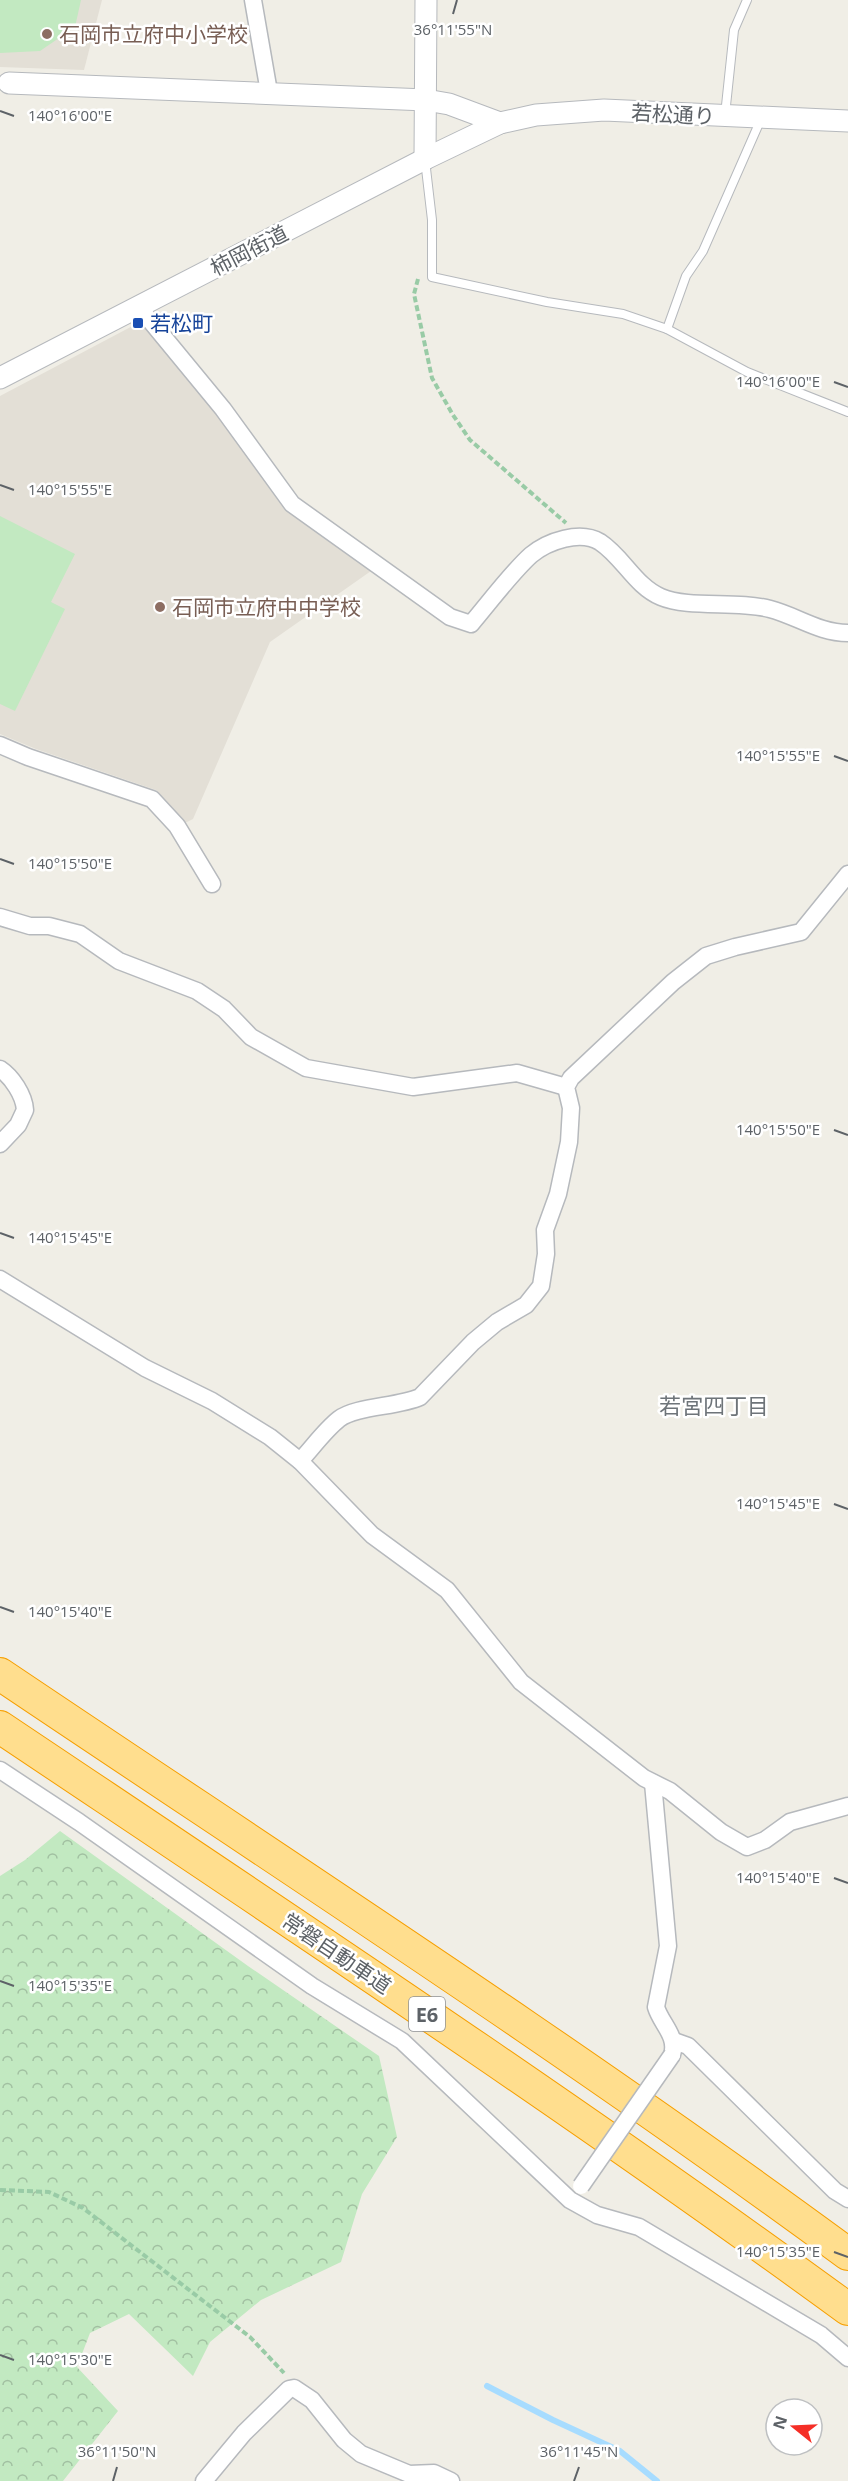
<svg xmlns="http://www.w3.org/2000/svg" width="848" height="2481" viewBox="0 0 848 2481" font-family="'Open Sans','Noto Sans JP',sans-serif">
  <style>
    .education { fill: #e3dfd6 }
    .forest { fill: url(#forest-crowns) }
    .garden { fill: #c2e9c1 }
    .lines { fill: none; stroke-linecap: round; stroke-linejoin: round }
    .stream { stroke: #a7dcff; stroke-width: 6 }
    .service-casing { stroke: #b6b9bd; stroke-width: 10 }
    .minor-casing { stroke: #b6b9bd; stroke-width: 19 }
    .tertiary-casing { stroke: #b6b9bd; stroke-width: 23 }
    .motorway-casing { stroke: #f69f00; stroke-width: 34 }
    .path { stroke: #99cba6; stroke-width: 4; stroke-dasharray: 6 3; stroke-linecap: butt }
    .service { stroke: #fff; stroke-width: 8 }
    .minor { stroke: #fff; stroke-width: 16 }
    .tertiary { stroke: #fff; stroke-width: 21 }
    .motorway { stroke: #ffde8e; stroke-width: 32 }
    .minor-bridge-casing { stroke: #b6b9bd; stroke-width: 19; stroke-linecap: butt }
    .minor-bridge { stroke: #fff; stroke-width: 16 }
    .ticks { fill: none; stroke: #5d6267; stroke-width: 2 }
    .education-dot { fill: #8d6e63; stroke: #fff; stroke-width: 2 }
    .transit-dot { fill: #1a4fb4; stroke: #fff; stroke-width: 2 }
    .labels { text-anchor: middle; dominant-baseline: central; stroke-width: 5; stroke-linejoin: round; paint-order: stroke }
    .shield { fill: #fff; stroke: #8e9195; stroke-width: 1.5 }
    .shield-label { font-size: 20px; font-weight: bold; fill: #5d6267 }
    .education-label { font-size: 21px; fill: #785e54; stroke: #fff; text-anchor: start }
    .street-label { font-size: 21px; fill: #5d6267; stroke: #fff }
    .transit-label { font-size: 21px; fill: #164399; stroke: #fff; text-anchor: start }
    .neighbourhood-label { font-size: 22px; fill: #6e7479; stroke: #fff }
    .ticks-label { font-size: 15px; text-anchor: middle; fill: #5d6267; stroke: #fff; stroke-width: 5; stroke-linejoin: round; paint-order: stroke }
  </style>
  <defs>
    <pattern id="forest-crowns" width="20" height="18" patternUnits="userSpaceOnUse" patternTransform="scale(1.5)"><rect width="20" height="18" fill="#c2e9c1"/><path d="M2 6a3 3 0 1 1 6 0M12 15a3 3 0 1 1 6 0" fill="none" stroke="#a1c0a1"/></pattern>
  </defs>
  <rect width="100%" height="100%" fill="#f0eee6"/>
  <g class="education">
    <path d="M0,0H102L84,70L0,67Z"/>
    <path d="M142,321L200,390L280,500L303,522L371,571L270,642L193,819L185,823L156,790L36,749L0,734V396Z"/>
  </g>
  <path class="forest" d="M60,1831L248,1966L379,2056L397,2137L362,2194L341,2262L261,2300L210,2342L193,2376L129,2314L90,2333L77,2367L118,2411L63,2481H0V1876L25,1860Z"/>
  <g class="garden">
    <path d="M0,0H81L75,27L40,51L0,53Z"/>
    <path d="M0,516L75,554L51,602L65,609L15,711L0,704Z"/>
  </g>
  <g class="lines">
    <path class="stream" d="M487,2386L553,2420L620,2451L657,2481"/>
    <g class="service-casing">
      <g id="service">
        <path d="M725,115L734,30L747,0"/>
        <path d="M425,160L432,220V277L547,302L623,314L667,329L747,372L848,412"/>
        <path d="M667,329L686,276L703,251L761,119"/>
      </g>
    </g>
    <g class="minor-casing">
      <g id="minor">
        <path d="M253,0L269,92"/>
        <path d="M139,307L223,409L292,504L450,617L471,624C489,603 511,573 531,555C548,541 580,530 600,542C623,557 635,586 661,597C689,609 737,600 770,609C797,616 819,633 848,633"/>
        <path d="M0,745L28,757L152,799L177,826L212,884"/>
        <path d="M0,917L30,926H49L80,934L119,961L197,991L224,1009L251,1037L306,1068L413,1087L517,1073L566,1087"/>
        <path d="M0,1069C12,1077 24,1095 25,1110L18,1125L0,1144"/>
        <path d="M0,1279L145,1368L212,1401L270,1437L300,1461L372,1535L447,1590L521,1682L644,1778L670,1791L721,1832L747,1847L765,1840L790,1822L848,1806"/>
        <path d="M300,1461C313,1447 325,1430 339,1419C356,1406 398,1407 420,1397L473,1342L497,1322L526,1305L541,1286L546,1254L545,1230L558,1194L569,1142L571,1108L566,1087L571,1078L673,982L706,956L735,947L801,932L848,874"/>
        <path d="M0,1770L79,1822L312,1986L402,2041L570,2200L597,2215L639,2227L821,2335L848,2358"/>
        <path d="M653,1783L668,1946L656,2007C661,2024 678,2036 672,2055"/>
        <path d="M674,2041L688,2046L835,2191L848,2199"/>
        <path d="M204,2481L244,2433L289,2389L294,2388L312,2400L344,2440L361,2454L409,2474L434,2473L451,2481"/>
      </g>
    </g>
    <g class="tertiary-casing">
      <g id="tertiary">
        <path d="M9,83L426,100L449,104L500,123"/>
        <path d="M425,159L426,0"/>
        <path d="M0,378L425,159L500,123L536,115L604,110L848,121"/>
      </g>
    </g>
    <g class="motorway-casing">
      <g id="motorway">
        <path d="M0,1674C284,1865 572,2051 848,2254"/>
        <path d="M0,1727C285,1918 571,2107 848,2309"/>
      </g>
    </g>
    <g class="path">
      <path d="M418,279L414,294L432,378L453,415L470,440L566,523"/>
      <path d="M0,2190L49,2192L83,2208L250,2337L284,2373"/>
    </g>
    <use href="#service" class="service"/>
    <use href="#minor" class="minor"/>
    <use href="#tertiary" class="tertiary"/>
    <use href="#motorway" class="motorway"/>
    <g class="minor-bridge-casing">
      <path id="minor-bridge" d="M581,2186L672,2055"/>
    </g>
    <use href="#minor-bridge" class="minor-bridge"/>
  </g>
  <path class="ticks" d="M453,14L457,0M0,111L14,116M834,382L848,387M0,485L14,490M834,756L848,761M0,859L14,864M834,1130L848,1135M0,1233L14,1238M834,1504L848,1509M0,1607L14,1612M834,1878L848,1883M0,1981L14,1986M834,2252L848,2257M0,2355L14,2360M113,2481L117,2467M574,2481L579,2467"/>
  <g class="education-dot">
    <circle cx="47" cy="34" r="6"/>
    <circle cx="160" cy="607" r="6"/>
  </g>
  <rect class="transit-dot" x="132" y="317" width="12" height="12" rx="3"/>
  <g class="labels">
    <rect class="shield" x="409" y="1997" width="36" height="34" rx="4.5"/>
    <g class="shield-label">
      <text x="427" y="2014">E6</text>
    </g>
    <g class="education-label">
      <text x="59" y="34">石岡市立府中小学校</text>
      <text x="172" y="607">石岡市立府中中学校</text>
    </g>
    <g class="street-label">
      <text transform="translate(673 114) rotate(3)">若松通り</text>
      <text transform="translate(249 250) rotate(-27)">柿岡街道</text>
      <text transform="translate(337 1953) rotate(34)">常磐自動車道</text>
    </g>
    <g class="transit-label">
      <text x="150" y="323">若松町</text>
    </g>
    <g class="neighbourhood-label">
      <text x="714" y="1405">若宮四丁目</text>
    </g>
  </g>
  <g class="ticks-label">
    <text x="453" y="35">36°11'55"N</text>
    <text x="70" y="121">140°16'00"E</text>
    <text x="778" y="387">140°16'00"E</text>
    <text x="70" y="495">140°15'55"E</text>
    <text x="778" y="761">140°15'55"E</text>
    <text x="70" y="869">140°15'50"E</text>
    <text x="778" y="1135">140°15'50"E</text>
    <text x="70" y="1243">140°15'45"E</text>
    <text x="778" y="1509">140°15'45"E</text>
    <text x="70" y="1617">140°15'40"E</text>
    <text x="778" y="1883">140°15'40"E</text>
    <text x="70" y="1991">140°15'35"E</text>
    <text x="778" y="2257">140°15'35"E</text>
    <text x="70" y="2365">140°15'30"E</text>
    <text x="117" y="2457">36°11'50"N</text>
    <text x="579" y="2457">36°11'45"N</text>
  </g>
  <g transform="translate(794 2427) rotate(288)"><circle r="28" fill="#ffffff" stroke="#bec0c2" stroke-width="1.5"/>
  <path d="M0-4.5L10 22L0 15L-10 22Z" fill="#f52f27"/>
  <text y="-9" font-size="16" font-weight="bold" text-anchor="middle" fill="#5d6267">N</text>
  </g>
</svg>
